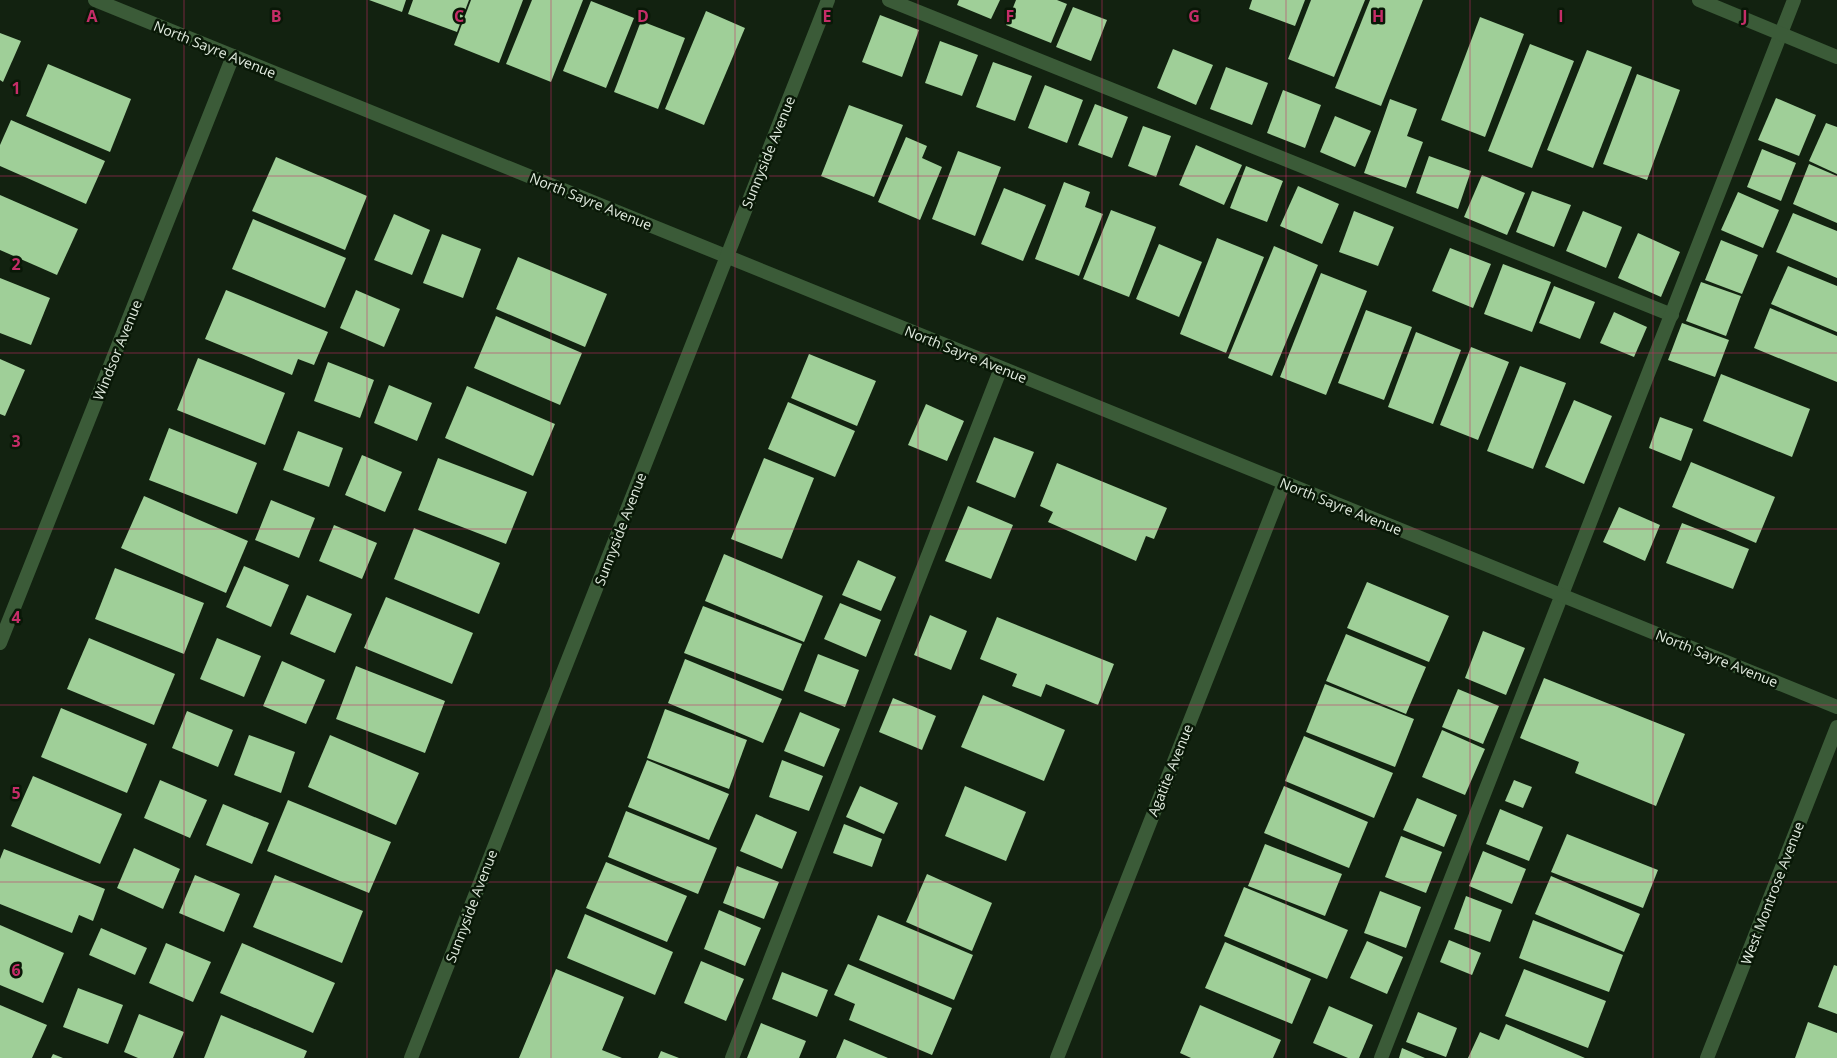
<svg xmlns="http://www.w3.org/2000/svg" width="1837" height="1058" viewBox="0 0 1837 1058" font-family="'Open Sans',sans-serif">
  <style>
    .building { fill: #9fcf98 }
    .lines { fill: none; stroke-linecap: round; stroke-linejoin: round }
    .service { stroke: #3b5b38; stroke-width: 14 }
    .minor { stroke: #3b5b38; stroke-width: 14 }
    .tertiary { stroke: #3b5b38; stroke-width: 14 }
    .grid { fill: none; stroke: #c52d68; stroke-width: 1; stroke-opacity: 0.55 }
    .labels { text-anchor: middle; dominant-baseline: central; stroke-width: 5; stroke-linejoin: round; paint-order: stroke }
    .street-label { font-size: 14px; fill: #e1ebdf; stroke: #091807 }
    .grid-label { font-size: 16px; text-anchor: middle; font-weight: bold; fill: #c52d68; stroke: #091807; stroke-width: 5; stroke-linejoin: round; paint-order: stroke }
  </style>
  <rect width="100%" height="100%" fill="#122210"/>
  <g class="building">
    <path d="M369,0H406L402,12Z"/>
    <path d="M413,0H469L457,32L408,14Z"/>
    <path d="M471,0H523L499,63L454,45Z"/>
    <path d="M532,0H583L551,82L506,64Z"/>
    <path d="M959,0H1000L991,19L957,5Z"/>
    <path d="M1016,0H1057L1067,4L1051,43L1006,25Z"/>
    <path d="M1252,0H1305L1295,26L1249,9Z"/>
    <path d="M1311,0H1365L1334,77L1288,59Z"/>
    <path d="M1370,0H1423L1381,106L1335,88Z"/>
    <path d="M591,1L634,18L606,88L563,71Z"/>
    <path d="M1073,7L1107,20L1091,61L1056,47Z"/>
    <path d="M706,11L745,28L704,125L665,109Z"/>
    <path d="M880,15L919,30L902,77L862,62Z"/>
    <path d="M1480,17L1524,34L1485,137L1441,120Z"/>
    <path d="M641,21L685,38L658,109L614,92Z"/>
    <path d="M0,33L21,41L3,82L0,80Z"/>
    <path d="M940,41L978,55L962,96L925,83Z"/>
    <path d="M1530,44L1574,61L1532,168L1488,151Z"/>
    <path d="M1173,49L1213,65L1196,105L1157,88Z"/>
    <path d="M1587,50L1632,67L1593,168L1547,150Z"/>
    <path d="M993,62L1032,76L1015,121L976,107Z"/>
    <path d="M48,64L131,99L110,152L26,116Z"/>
    <path d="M1226,67L1268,83L1252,125L1210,109Z"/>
    <path d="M1637,74L1680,90L1647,180L1603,164Z"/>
    <path d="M1045,85L1083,100L1067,143L1028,128Z"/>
    <path d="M1283,90L1321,105L1305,148L1267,133Z"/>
    <path d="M1776,98L1816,115L1799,156L1758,140Z"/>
    <path d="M1390,99L1417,109L1407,136L1423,142L1406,188L1364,173Z"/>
    <path d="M1095,104L1128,117L1112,158L1078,145Z"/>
    <path d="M849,105L903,125L874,197L821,176Z"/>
    <path d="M1335,116L1371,131L1355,167L1320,152Z"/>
    <path d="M11,120L105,161L86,204L0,166V145Z"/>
    <path d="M1826,123L1837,127V174L1809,161Z"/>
    <path d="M1143,126L1171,136L1156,177L1128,166Z"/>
    <path d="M906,137L927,146L922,158L942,167L920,220L878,202Z"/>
    <path d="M1196,145L1242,165L1224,205L1179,185Z"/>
    <path d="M1762,149L1796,163L1781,201L1747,187Z"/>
    <path d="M958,151L1001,167L975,236L932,219Z"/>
    <path d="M1429,156L1471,171L1458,209L1416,193Z"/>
    <path d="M276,157L367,196L345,250L252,211Z"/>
    <path d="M1809,164L1837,176V223L1793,204Z"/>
    <path d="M1246,166L1283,181L1267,222L1230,208Z"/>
    <path d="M1482,175L1525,193L1507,235L1464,217Z"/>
    <path d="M1064,182L1090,192L1085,207L1103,214L1079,276L1035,259Z"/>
    <path d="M1298,186L1339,204L1322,244L1280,226Z"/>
    <path d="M1004,188L1046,205L1023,261L981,244Z"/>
    <path d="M1532,191L1571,205L1554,247L1516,232Z"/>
    <path d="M1738,192L1779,210L1763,248L1721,230Z"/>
    <path d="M0,195L78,229L57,275L0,250Z"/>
    <path d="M1111,210L1156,227L1129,297L1083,279Z"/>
    <path d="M1354,211L1394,227L1378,266L1339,252Z"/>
    <path d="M1583,211L1622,227L1606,268L1566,251Z"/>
    <path d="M1793,213L1837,231V278L1776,252Z"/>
    <path d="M394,214L430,230L412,275L374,260Z"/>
    <path d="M253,219L346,258L325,308L232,269Z"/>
    <path d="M1638,233L1680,252L1661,297L1618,278Z"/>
    <path d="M442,234L481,249L463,298L423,283Z"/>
    <path d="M1217,238L1264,257L1226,353L1180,334Z"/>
    <path d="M1721,240L1758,255L1742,294L1705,280Z"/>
    <path d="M1159,244L1202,262L1179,317L1136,299Z"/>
    <path d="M1274,246L1318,265L1272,376L1228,358Z"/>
    <path d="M1450,248L1491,264L1473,308L1432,291Z"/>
    <path d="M518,257L607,294L585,347L496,309Z"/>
    <path d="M1503,264L1551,282L1532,332L1484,314Z"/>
    <path d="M1788,266L1837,286V332L1771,304Z"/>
    <path d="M1321,273L1367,291L1326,395L1280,377Z"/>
    <path d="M0,278L50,298L31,345L0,333Z"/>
    <path d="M1701,282L1741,296L1726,336L1686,321Z"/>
    <path d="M1554,286L1595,302L1580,339L1539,323Z"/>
    <path d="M226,290L328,332L314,365L298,359L292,375L205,339Z"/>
    <path d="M356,290L400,309L384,347L340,328Z"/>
    <path d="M1770,308L1837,336V382L1754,348Z"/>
    <path d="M1366,310L1412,327L1384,400L1338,383Z"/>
    <path d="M1614,312L1647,327L1634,357L1600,343Z"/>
    <path d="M496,316L582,353L560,405L474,368Z"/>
    <path d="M1682,323L1729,340L1715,377L1668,360Z"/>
    <path d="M1416,332L1461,350L1433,424L1388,407Z"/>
    <path d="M1471,347L1509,362L1478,440L1440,425Z"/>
    <path d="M809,354L876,381L857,426L791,398Z"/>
    <path d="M198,358L285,393L265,445L177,410Z"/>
    <path d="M0,359L25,370L5,416L0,414Z"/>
    <path d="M328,362L374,380L360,418L314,401Z"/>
    <path d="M1520,366L1566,383L1533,469L1487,451Z"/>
    <path d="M1721,374L1810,409L1792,457L1703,421Z"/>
    <path d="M389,385L432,403L417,441L374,423Z"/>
    <path d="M467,386L555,424L533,476L445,438Z"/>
    <path d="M1574,400L1612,416L1584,484L1545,467Z"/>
    <path d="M788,402L855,431L835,477L768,449Z"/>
    <path d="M926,404L964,421L947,461L908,445Z"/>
    <path d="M1660,417L1693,429L1681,461L1649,448Z"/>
    <path d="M169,428L257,463L237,514L149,480Z"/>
    <path d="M298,431L343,448L329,487L283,470Z"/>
    <path d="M994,437L1034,452L1015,498L976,482Z"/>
    <path d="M362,455L402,472L385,512L345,495Z"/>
    <path d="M438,458L527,492L506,544L418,510Z"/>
    <path d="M764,458L814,478L782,559L731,539Z"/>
    <path d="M1691,462L1775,497L1756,543L1672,507Z"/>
    <path d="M1057,463L1167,508L1154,539L1146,536L1136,561L1048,522L1053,512L1040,506Z"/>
    <path d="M144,496L248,541L226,593L121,548Z"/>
    <path d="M271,500L315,518L299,558L255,540Z"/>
    <path d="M968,506L1013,525L991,579L945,561Z"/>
    <path d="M1619,507L1660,525L1645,561L1603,542Z"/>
    <path d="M1682,523L1749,549L1733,589L1666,563Z"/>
    <path d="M334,525L377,543L362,579L319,561Z"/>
    <path d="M414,528L500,563L479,614L394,579Z"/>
    <path d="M724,554L823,596L804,642L705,601Z"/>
    <path d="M858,560L896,577L881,611L842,595Z"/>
    <path d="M244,566L289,585L271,627L226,607Z"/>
    <path d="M115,568L204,603L184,654L95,619Z"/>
    <path d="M1367,582L1449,616L1429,662L1347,628Z"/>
    <path d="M307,595L352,614L335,653L290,634Z"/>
    <path d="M386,597L473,633L452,684L364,648Z"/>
    <path d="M840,603L881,620L866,657L824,639Z"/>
    <path d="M703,606L802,644L783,691L684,653Z"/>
    <path d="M930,615L967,631L951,670L914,655Z"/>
    <path d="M997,617L1114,664L1098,705L1046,684L1041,697L1012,686L1017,674L980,659Z"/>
    <path d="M1483,631L1525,648L1506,695L1465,678Z"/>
    <path d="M1346,634L1426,667L1406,714L1326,681Z"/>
    <path d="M89,638L175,674L154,725L67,689Z"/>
    <path d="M217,638L261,656L244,697L200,679Z"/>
    <path d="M818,654L859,670L845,707L804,691Z"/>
    <path d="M685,659L782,699L763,743L668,703Z"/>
    <path d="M282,661L325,680L306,724L263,706Z"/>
    <path d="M356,666L445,701L425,753L336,719Z"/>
    <path d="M1544,678L1685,734L1656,806L1575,773L1579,762L1520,738Z"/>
    <path d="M1325,684L1414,719L1395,767L1306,732Z"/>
    <path d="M1458,689L1499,706L1483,744L1442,727Z"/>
    <path d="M983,695L1065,730L1044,781L961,747Z"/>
    <path d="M893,698L936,716L922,750L879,732Z"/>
    <path d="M61,708L147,744L127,793L41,757Z"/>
    <path d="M665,709L747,740L729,789L647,758Z"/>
    <path d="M187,711L233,730L218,767L172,748Z"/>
    <path d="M800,712L840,729L824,767L784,751Z"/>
    <path d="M1442,730L1485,749L1465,795L1422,777Z"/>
    <path d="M249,735L295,752L281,793L234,775Z"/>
    <path d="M330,735L419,773L396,825L308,787Z"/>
    <path d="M1304,736L1393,773L1374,818L1285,781Z"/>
    <path d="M647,760L729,794L709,840L628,807Z"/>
    <path d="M782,760L823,776L809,811L769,797Z"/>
    <path d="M33,776L122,814L100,864L11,826Z"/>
    <path d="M160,780L207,800L190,838L144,818Z"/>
    <path d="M1514,780L1532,787L1523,808L1505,801Z"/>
    <path d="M860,786L898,803L884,834L846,817Z"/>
    <path d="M965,786L1026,812L1006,861L945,836Z"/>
    <path d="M1284,786L1368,822L1349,868L1264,833Z"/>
    <path d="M1417,798L1457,815L1444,847L1403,830Z"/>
    <path d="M288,800L391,842L369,893L267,851Z"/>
    <path d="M223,804L269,823L252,864L206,845Z"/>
    <path d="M1500,809L1543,827L1529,861L1486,844Z"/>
    <path d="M626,811L717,848L698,894L608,857Z"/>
    <path d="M756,814L797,832L782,869L740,851Z"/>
    <path d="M844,824L882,839L872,867L833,853Z"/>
    <path d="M1567,834L1658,870L1643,908L1551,872Z"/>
    <path d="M1401,836L1442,852L1426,893L1385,877Z"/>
    <path d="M1265,844L1342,874L1325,916L1248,886Z"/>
    <path d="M134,848L180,869L163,909L117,888Z"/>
    <path d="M4,849L105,889L93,921L79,915L72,933L0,904V859Z"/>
    <path d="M1483,851L1526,869L1512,904L1469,886Z"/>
    <path d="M606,862L687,896L667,942L586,908Z"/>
    <path d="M737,866L779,882L764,919L723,903Z"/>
    <path d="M927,874L992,903L972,951L906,922Z"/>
    <path d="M195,875L240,894L224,932L179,913Z"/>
    <path d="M275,875L363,911L342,963L253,927Z"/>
    <path d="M1551,876L1640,914L1624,952L1535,914Z"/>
    <path d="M1244,887L1348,930L1327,979L1224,936Z"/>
    <path d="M1380,891L1421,907L1406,948L1364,933Z"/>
    <path d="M1466,896L1502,910L1490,942L1454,929Z"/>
    <path d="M719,910L761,928L745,966L704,949Z"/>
    <path d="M585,914L673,952L655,995L567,958Z"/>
    <path d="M878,915L973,955L954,1000L859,960Z"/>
    <path d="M1533,920L1623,955L1609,992L1519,958Z"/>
    <path d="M0,925L64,953L43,1003L0,985Z"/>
    <path d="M101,928L147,948L135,975L89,955Z"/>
    <path d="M1449,940L1481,953L1472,975L1440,962Z"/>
    <path d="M1367,941L1403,957L1387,994L1350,978Z"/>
    <path d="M1225,942L1311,979L1292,1024L1205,988Z"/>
    <path d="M166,943L211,962L193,1002L149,983Z"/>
    <path d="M242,943L335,983L313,1033L220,993Z"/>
    <path d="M701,961L744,979L726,1021L684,1003Z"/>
    <path d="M848,964L952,1008L932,1055L849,1020L855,1004L834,995Z"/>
    <path d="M1834,965L1837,966V1014L1818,1007Z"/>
    <path d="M556,969L624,997L602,1050L622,1058H519Z"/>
    <path d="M1524,969L1606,1001L1588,1048L1505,1016Z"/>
    <path d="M782,972L828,990L817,1017L772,999Z"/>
    <path d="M78,988L123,1005L108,1044L63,1027Z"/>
    <path d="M0,1005L47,1025L32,1058H0Z"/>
    <path d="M1200,1005L1281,1040L1273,1058H1191L1180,1053Z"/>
    <path d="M1329,1006L1373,1025L1359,1058H1348L1313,1043Z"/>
    <path d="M1418,1012L1457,1028L1446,1057L1406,1042Z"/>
    <path d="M139,1014L184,1032L173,1058H138L124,1052Z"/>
    <path d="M221,1015L307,1051L304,1058H204Z"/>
    <path d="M1808,1022L1837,1033V1058H1795Z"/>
    <path d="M761,1023L806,1041L799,1058H747Z"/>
    <path d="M1506,1024L1585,1058H1468L1480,1032L1499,1040Z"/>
    <path d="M844,1039L888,1058H836Z"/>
    <path d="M1402,1048L1425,1058H1399Z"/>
    <path d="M661,1051L679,1058H658Z"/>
    <path d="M53,1054L63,1058H51Z"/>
  </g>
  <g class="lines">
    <g class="service">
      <path d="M889,0L1672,315"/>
      <path d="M732,1058L1001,368"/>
      <path d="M1381,1058L1794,0"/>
    </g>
    <g class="minor">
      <path d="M95,0L1837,707"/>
      <path d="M1699,0L1837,57"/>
      <path d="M0,643L233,56"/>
      <path d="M411,1058L828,0"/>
      <path d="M1057,1058L1284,483"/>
    </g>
    <path class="tertiary" d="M1707,1058L1837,727"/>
  </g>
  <path class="grid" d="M184,0V1058M367,0V1058M551,0V1058M735,0V1058M918,0V1058M1102,0V1058M1286,0V1058M1470,0V1058M1653,0V1058M0,176H1837M0,353H1837M0,529H1837M0,705H1837M0,882H1837"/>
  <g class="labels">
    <g class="street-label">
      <text transform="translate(215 49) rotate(22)">North Sayre Avenue</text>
      <text transform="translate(768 152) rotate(-68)">Sunnyside Avenue</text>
      <text transform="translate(591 201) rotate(22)">North Sayre Avenue</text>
      <text transform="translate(117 350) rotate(-68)">Windsor Avenue</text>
      <text transform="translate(966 354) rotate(22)">North Sayre Avenue</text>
      <text transform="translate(1341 506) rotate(22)">North Sayre Avenue</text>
      <text transform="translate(620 529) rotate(-69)">Sunnyside Avenue</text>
      <text transform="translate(1717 658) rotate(22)">North Sayre Avenue</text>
      <text transform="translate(1170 770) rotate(-68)">Agatite Avenue</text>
      <text transform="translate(1772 893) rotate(-69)">West Montrose Avenue</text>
      <text transform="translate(471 906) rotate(-69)">Sunnyside Avenue</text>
    </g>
  </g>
  <g class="grid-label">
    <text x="92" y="22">A</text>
    <text x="276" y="22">B</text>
    <text x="459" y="22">C</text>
    <text x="643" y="22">D</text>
    <text x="827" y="22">E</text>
    <text x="1010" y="22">F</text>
    <text x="1194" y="22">G</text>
    <text x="1378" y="22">H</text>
    <text x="1561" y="22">I</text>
    <text x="1745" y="22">J</text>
    <text x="16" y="94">1</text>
    <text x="16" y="270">2</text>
    <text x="16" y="447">3</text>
    <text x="16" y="623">4</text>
    <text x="16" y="799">5</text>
    <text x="16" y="976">6</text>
  </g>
</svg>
